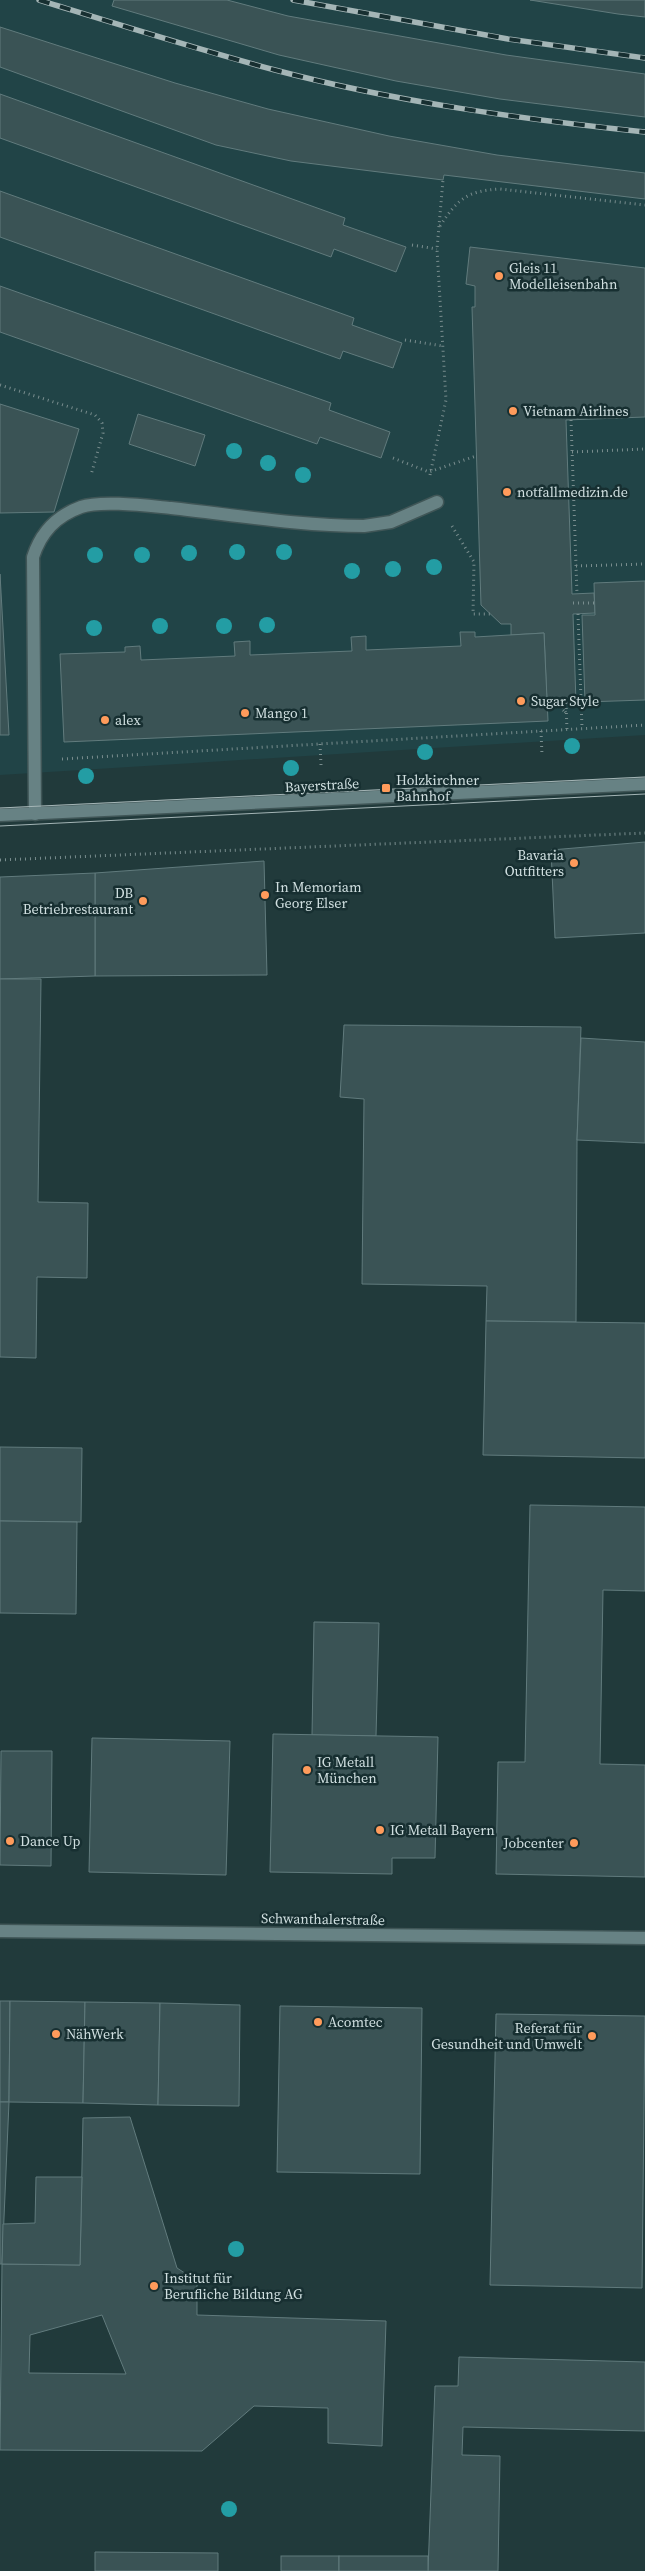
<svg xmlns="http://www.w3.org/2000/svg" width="645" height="2571" viewBox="0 0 645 2571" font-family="'Source Serif 4',serif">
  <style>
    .built { fill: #214447 }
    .building { fill: #3a5355; stroke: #617b7d; fill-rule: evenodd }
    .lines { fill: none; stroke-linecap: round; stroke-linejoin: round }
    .lane-casing { stroke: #405657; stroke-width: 15 }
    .secondary-casing { stroke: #405657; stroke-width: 15 }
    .path { stroke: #798d8e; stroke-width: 3; stroke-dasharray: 1 4; stroke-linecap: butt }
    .lane { stroke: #678284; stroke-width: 12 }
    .secondary { stroke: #678284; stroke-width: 12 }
    .tram { stroke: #a4b5b6; stroke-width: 1 }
    .rail-casing { stroke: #a4b5b6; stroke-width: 5.5 }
    .rail { stroke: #172f31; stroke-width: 4; stroke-dasharray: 11; stroke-linecap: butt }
    .tree { fill: #239da4 }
    .poi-dot { fill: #ff9b5b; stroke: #172f31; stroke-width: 2 }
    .labels { text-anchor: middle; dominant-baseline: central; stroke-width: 5; stroke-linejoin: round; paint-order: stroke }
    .poi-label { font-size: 14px; fill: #d0dfe0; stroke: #172f31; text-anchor: start }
    .street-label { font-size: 14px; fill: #d0dfe0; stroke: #172f31 }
  </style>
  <rect width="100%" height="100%" fill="#213a3b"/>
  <path class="built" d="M0,0H645V735L0,775Z"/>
  <g class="building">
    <path d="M114,0H227L288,16L506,55L645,74V117L500,99L396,81L279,55L112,6Z"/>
    <path d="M530,0H645V17L618,14Z"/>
    <path d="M0,27L175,83L268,109L389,136L497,155L645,173V199L444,175L443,180L291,161L216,145L0,67Z"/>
    <path d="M0,94L345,218L343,225L406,247L396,272L334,249L331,257L0,138Z"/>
    <path d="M0,191L354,318L352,325L402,343L393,368L343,351L340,359L0,237Z"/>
    <path d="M470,247L645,268V417L566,420L572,594L594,593L595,613L573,614L576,703H547L544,633L511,635V624H501L481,605L472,307H475V286L466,284Z"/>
    <path d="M0,286L331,403L329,410L390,432L381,458L320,437L317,444L0,332Z"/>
    <path d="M0,404L79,429L54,512L0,513Z"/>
    <path d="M138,414L205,435L195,466L129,444Z"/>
    <path d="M0,574L9,735H0Z"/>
    <path d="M645,581V700L585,702L582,615H595L594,583Z"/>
    <path d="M460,632H475V637L544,633L548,721L64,742L60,654L125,652V647L140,646L141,660L235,656L234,642L250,641V655L352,651L351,637L366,636V650L461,646Z"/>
    <path d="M645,842V933L555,938L551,850Z"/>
    <path d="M264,861L267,975L95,976V873Z"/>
    <path d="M95,873V976L0,979V877Z"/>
    <path d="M0,979H41L38,1202L88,1203L87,1278L37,1277L36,1358L0,1357Z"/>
    <path d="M344,1025L581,1027L577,1140L576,1322L486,1321L487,1286L362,1284L364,1099L340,1097Z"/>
    <path d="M581,1038L645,1042V1143L577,1140Z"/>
    <path d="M486,1321L645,1323V1458L483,1455Z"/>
    <path d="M0,1447L82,1448L81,1522L0,1521Z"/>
    <path d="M530,1505L645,1507V1591L603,1590L600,1764L645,1765V1877L496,1874L498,1762H525Z"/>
    <path d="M0,1521L77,1522L76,1614L0,1613Z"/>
    <path d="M314,1622L379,1623L376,1736L312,1735Z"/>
    <path d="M273,1734L438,1737L435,1858H392V1874L270,1872Z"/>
    <path d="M92,1738L230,1741L226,1875L89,1872Z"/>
    <path d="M1,1751H52L51,1866L0,1865Z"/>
    <path d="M0,2001H10L9,2102H0Z"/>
    <path d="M10,2001L85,2002L83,2103L9,2102Z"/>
    <path d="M85,2002L160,2003L158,2105L83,2103Z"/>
    <path d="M160,2003L240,2005L239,2106L158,2105Z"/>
    <path d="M280,2006L422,2008L420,2174L277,2172Z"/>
    <path d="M496,2014L645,2016L642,2288L490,2285Z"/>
    <path d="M0,2102H9L2,2264H0Z"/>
    <path d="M130,2117L177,2268L197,2281V2315L386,2321L382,2446L328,2443V2408L254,2406L202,2451L0,2450L2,2264L80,2265L83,2118ZM102,2315L126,2374L29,2373L30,2335Z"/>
    <path d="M36,2177H82L80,2265L2,2264L3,2224L35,2223Z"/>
    <path d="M459,2357L645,2362V2431L463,2427L462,2455L500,2456L498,2571H428L435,2386H458Z"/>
    <path d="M95,2552L218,2553V2571H95Z"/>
    <rect x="281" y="2556" width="58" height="15"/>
    <rect x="339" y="2556" width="89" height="15"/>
  </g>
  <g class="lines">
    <g class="lane-casing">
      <path id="lane" d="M35,814L33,557C41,532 56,516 81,507C101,500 149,506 171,508C235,515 300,526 364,526L391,522L437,502"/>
    </g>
    <g class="secondary-casing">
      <g id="secondary">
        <path d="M0,815L645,784"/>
        <path d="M0,1931L645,1938"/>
      </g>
    </g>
    <g class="path">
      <path d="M440,226C458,199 466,191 500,189L645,205"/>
      <path d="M412,245L437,249"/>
      <path d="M405,340L443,346"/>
      <path d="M0,385L95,415L102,423L103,433L91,475"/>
      <path d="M571,420L577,594"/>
      <path d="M572,452L645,449"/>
      <path d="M393,458L429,472L476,456"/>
      <path d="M430,475L446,400L437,249L443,180"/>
      <path d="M452,526L474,562L473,614H491"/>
      <path d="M576,566L645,564"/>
      <path d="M573,603H594"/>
      <path d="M578,614L582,728"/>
      <path d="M556,703L566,713L561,703"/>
      <path d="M566,703L567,730"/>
      <path d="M541,731L542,755"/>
      <path d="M320,744L321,765"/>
      <path d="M62,759L645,725"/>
      <path d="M0,860L645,833"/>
    </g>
    <use href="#lane" class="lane"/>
    <use href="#secondary" class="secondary"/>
    <g class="tram">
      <path d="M0,808L645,777"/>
      <path d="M0,826L645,794"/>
    </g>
    <g class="rail-casing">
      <g id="rail">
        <path d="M39,0C117,24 196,49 275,70C396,102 521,119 645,132"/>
        <path d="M293,0L508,39L645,58"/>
      </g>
    </g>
    <use href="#rail" class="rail"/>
  </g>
  <g class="tree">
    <circle cx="234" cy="451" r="8"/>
    <circle cx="268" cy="463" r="8"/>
    <circle cx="303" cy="475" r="8"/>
    <circle cx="237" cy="552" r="8"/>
    <circle cx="284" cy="552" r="8"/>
    <circle cx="189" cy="553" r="8"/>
    <circle cx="95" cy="555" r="8"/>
    <circle cx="142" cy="555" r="8"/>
    <circle cx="434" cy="567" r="8"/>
    <circle cx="393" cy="569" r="8"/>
    <circle cx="352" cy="571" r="8"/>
    <circle cx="267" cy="625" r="8"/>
    <circle cx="160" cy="626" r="8"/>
    <circle cx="224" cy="626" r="8"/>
    <circle cx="94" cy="628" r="8"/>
    <circle cx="572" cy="746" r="8"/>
    <circle cx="425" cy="752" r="8"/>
    <circle cx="291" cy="768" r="8"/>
    <circle cx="86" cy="776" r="8"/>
    <circle cx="236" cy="2249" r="8"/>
    <circle cx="229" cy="2509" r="8"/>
  </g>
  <g class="poi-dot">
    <circle cx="499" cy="276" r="5"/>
    <circle cx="513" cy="411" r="5"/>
    <circle cx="507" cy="492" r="5"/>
    <circle cx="521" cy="701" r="5"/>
    <circle cx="245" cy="713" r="5"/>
    <circle cx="105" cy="720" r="5"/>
    <rect x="381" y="783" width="10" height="10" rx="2.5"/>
    <circle cx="574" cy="863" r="5"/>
    <circle cx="265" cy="895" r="5"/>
    <circle cx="143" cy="901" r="5"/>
    <circle cx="307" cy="1770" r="5"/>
    <circle cx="380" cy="1830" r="5"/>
    <circle cx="10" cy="1841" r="5"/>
    <circle cx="574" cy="1843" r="5"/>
    <circle cx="318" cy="2022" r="5"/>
    <circle cx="56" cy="2034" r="5"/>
    <circle cx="592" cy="2036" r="5"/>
    <circle cx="154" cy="2286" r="5"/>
  </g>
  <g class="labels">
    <g class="poi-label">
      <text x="509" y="268">Gleis 11<tspan x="509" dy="16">Modelleisenbahn</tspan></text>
      <text x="523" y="411">Vietnam Airlines</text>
      <text x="517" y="492">notfallmedizin.de</text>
      <text x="531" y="701">Sugar Style</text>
      <text x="255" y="713">Mango 1</text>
      <text x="115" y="720">alex</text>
      <text x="396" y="780">Holzkirchner<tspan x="396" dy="16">Bahnhof</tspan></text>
      <text x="564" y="855" text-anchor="end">Bavaria<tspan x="564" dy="16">Outfitters</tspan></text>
      <text x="275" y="887">In Memoriam<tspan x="275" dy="16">Georg Elser</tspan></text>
      <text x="133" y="893" text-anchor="end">DB<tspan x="133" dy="16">Betriebrestaurant</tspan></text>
      <text x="317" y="1762">IG Metall<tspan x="317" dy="16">München</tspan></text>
      <text x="390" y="1830">IG Metall Bayern</text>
      <text x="20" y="1841">Dance Up</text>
      <text x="564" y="1843" text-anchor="end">Jobcenter</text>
      <text x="328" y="2022">Acomtec</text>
      <text x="582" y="2028" text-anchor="end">Referat für<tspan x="582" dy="16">Gesundheit und Umwelt</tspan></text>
      <text x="66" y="2034">NähWerk</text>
      <text x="164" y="2278">Institut für<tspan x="164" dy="16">Berufliche Bildung AG</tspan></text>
    </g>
    <g class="street-label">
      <text transform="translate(322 785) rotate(-3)">Bayerstraße</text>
      <text transform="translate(323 1919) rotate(1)">Schwanthalerstraße</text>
    </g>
  </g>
</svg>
